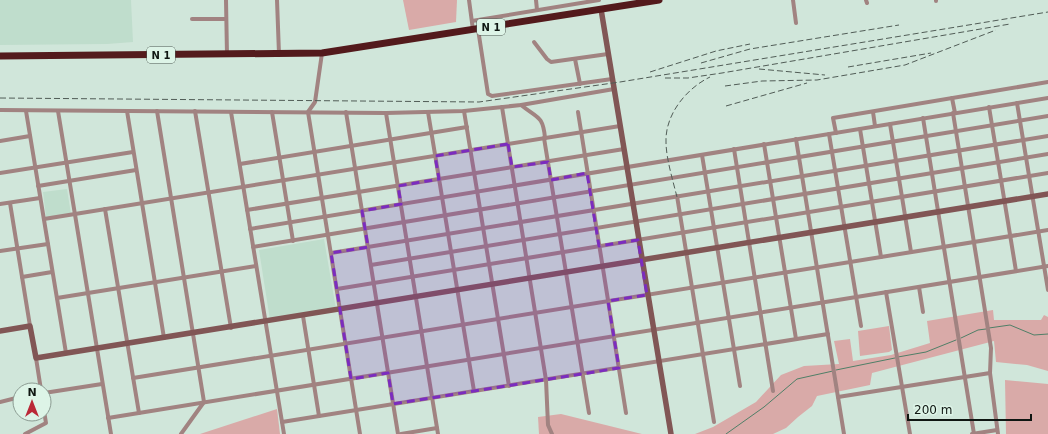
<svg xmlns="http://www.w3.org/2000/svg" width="1048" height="434" viewBox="0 0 1048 434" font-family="'DejaVu Sans',sans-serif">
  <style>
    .built { fill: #bfddcc }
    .green { fill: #d9aaa8 }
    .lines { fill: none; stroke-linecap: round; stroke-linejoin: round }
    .stream { stroke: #4f7f67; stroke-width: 1 }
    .street { stroke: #a18381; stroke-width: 4 }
    .secondary { stroke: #815655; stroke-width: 5.5 }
    .highway { stroke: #531a1c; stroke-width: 7 }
    .rail { stroke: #505c56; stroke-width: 1; stroke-dasharray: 6 3; stroke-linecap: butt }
    .marked { fill: #7b2cbf; fill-opacity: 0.2; stroke: #7b2cbf; stroke-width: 3; stroke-dasharray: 8 5; stroke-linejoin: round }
    .labels { text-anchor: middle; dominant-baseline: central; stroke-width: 3; stroke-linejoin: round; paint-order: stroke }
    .shield { fill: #ddf4e7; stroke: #4d5952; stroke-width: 1 }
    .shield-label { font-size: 10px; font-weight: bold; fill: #0f1612 }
  </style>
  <rect width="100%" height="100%" fill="#d0e6da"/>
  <g class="built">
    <path d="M0,0H131L133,42L107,44L0,45Z"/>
    <path d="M67,189L71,214L46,217L43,192Z"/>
    <path d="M324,239L336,309L270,320L259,250Z"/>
  </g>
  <g class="green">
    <path d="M403,0H457L456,22L409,30Z"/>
    <path d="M993,310L994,320H1041L1044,315L1048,317V371L1027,365L996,362L994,341L872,373L870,385L817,396L812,406L798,417L786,428L773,434H695L713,427L756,402L781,375L804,366L839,364L834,341L850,339L853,361L891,355L930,343L927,321Z"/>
    <path d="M889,326L892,350L889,352L860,356L858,331Z"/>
    <path d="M1005,380L1048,384V434H1006Z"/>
    <path d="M277,409L280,434H200Z"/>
    <path d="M561,414L642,434H539L538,417Z"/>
  </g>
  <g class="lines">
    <g class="stream">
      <path d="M989,328L1010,325L1034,335L1048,334"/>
      <path d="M961,338L978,330L986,329"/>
      <path d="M898,357L926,352L956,340"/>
      <path d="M836,370L895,358"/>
      <path d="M726,434L764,407L797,379L833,371"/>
    </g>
    <g class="street">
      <path d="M226,0L227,55"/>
      <path d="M277,0L279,54"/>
      <path d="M469,0L473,30"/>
      <path d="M536,0L537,10"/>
      <path d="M793,0L796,23"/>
      <path d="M866,0L867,3"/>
      <path d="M936,0V1"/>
      <path d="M192,19H226"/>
      <path d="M472,21L599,0"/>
      <path d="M478,29L488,94L492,96L612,79"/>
      <path d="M534,42L547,59L551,62L608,54"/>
      <path d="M322,53L315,102L308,112L360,434"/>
      <path d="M575,59L580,84"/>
      <path d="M952,98L955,113"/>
      <path d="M1017,103L1048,290"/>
      <path d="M521,105C537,118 543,115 545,138"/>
      <path d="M502,107L546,380L548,425L552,434"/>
      <path d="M989,107L1016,271"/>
      <path d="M0,110L386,113L464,111L521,105L614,89"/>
      <path d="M26,111L66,353"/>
      <path d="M58,111L111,434"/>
      <path d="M127,111L164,338"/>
      <path d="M157,111L204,402L181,434"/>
      <path d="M195,111L231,328"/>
      <path d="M464,111L509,386"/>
      <path d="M231,112L284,434"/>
      <path d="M272,112L293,241"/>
      <path d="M346,112L398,434"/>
      <path d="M428,112L474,391"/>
      <path d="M578,112L626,413"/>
      <path d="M873,112L875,126"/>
      <path d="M386,113L438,434"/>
      <path d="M953,113L991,348L990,373L998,434"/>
      <path d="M923,118L974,434"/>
      <path d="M890,124L911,252"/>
      <path d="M860,129L881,257"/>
      <path d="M836,133L833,118L1048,82"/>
      <path d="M829,134L861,326"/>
      <path d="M544,138L589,413"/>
      <path d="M796,139L844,434"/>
      <path d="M0,141L30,136"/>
      <path d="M764,144L796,339"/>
      <path d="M734,149L773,391"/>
      <path d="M702,155L740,386"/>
      <path d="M240,164L467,127"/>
      <path d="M0,173L133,152"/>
      <path d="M38,186L136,170"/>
      <path d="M677,196L714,422"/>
      <path d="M10,203L30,326"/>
      <path d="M0,204L40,198"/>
      <path d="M105,209L139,413"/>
      <path d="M247,210L624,149"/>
      <path d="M44,219L620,126"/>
      <path d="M250,229L1048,98"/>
      <path d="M253,247L1048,116"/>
      <path d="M0,251L48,244"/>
      <path d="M331,253L1048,136"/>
      <path d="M371,265L1048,154"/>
      <path d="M22,277L52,272"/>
      <path d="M919,287L923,312"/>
      <path d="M337,289L1048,173"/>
      <path d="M886,292L910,434"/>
      <path d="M57,298L256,266"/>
      <path d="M303,316L319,416"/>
      <path d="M36,358L41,390"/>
      <path d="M133,378L1048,230"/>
      <path d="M44,393L102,384"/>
      <path d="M838,397L990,373"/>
      <path d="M0,402L20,397"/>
      <path d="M108,418L1048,266"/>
      <path d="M282,422L828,334"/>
      <path d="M25,434L46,423L44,411"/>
      <path d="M401,434L437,428"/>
      <path d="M972,434L997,430"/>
    </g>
    <g class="secondary">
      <path d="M601,9L671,434"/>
      <path d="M0,331L30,326L36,358L1048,194"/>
    </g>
    <path class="highway" d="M0,56L322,53L659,0"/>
    <g class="rail">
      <path d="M701,63L750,49L899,25"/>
      <path d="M848,67L931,53"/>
      <path d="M759,69L825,75"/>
      <path d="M650,72L716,51L750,44"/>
      <path d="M665,78H688L722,73L1010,24"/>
      <path d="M725,86L762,81L817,80L905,65L996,30"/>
      <path d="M0,98L479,102L620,82L1048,12"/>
      <path d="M726,106L807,83"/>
      <path d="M677,197C673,181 666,158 666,142C665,114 687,88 710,77"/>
    </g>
  </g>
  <path class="marked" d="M508,144L512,167L548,162L551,180L587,173L599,246L638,240L647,295L608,301L619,368L393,404L388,373L351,379L331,253L368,247L362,211L401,204L398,186L439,179L435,156Z"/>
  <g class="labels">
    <g class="shield">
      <rect x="477" y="19" width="28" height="16" rx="3"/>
      <rect x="147" y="47" width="28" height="16" rx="3"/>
    </g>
    <g class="shield-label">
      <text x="491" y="27">N 1</text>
      <text x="161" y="55">N 1</text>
    </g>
  </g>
  <g transform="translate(32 402)"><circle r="19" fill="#ddf4e7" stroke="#8b9b92"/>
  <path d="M0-3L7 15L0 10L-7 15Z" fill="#ba2937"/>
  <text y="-6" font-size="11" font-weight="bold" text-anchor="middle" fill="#0f1612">N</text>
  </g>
  <path d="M908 414v6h123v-6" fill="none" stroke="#0f1612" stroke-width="2"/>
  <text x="914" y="414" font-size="12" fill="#0f1612" stroke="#ddf4e7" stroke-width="3" paint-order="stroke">200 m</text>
</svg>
